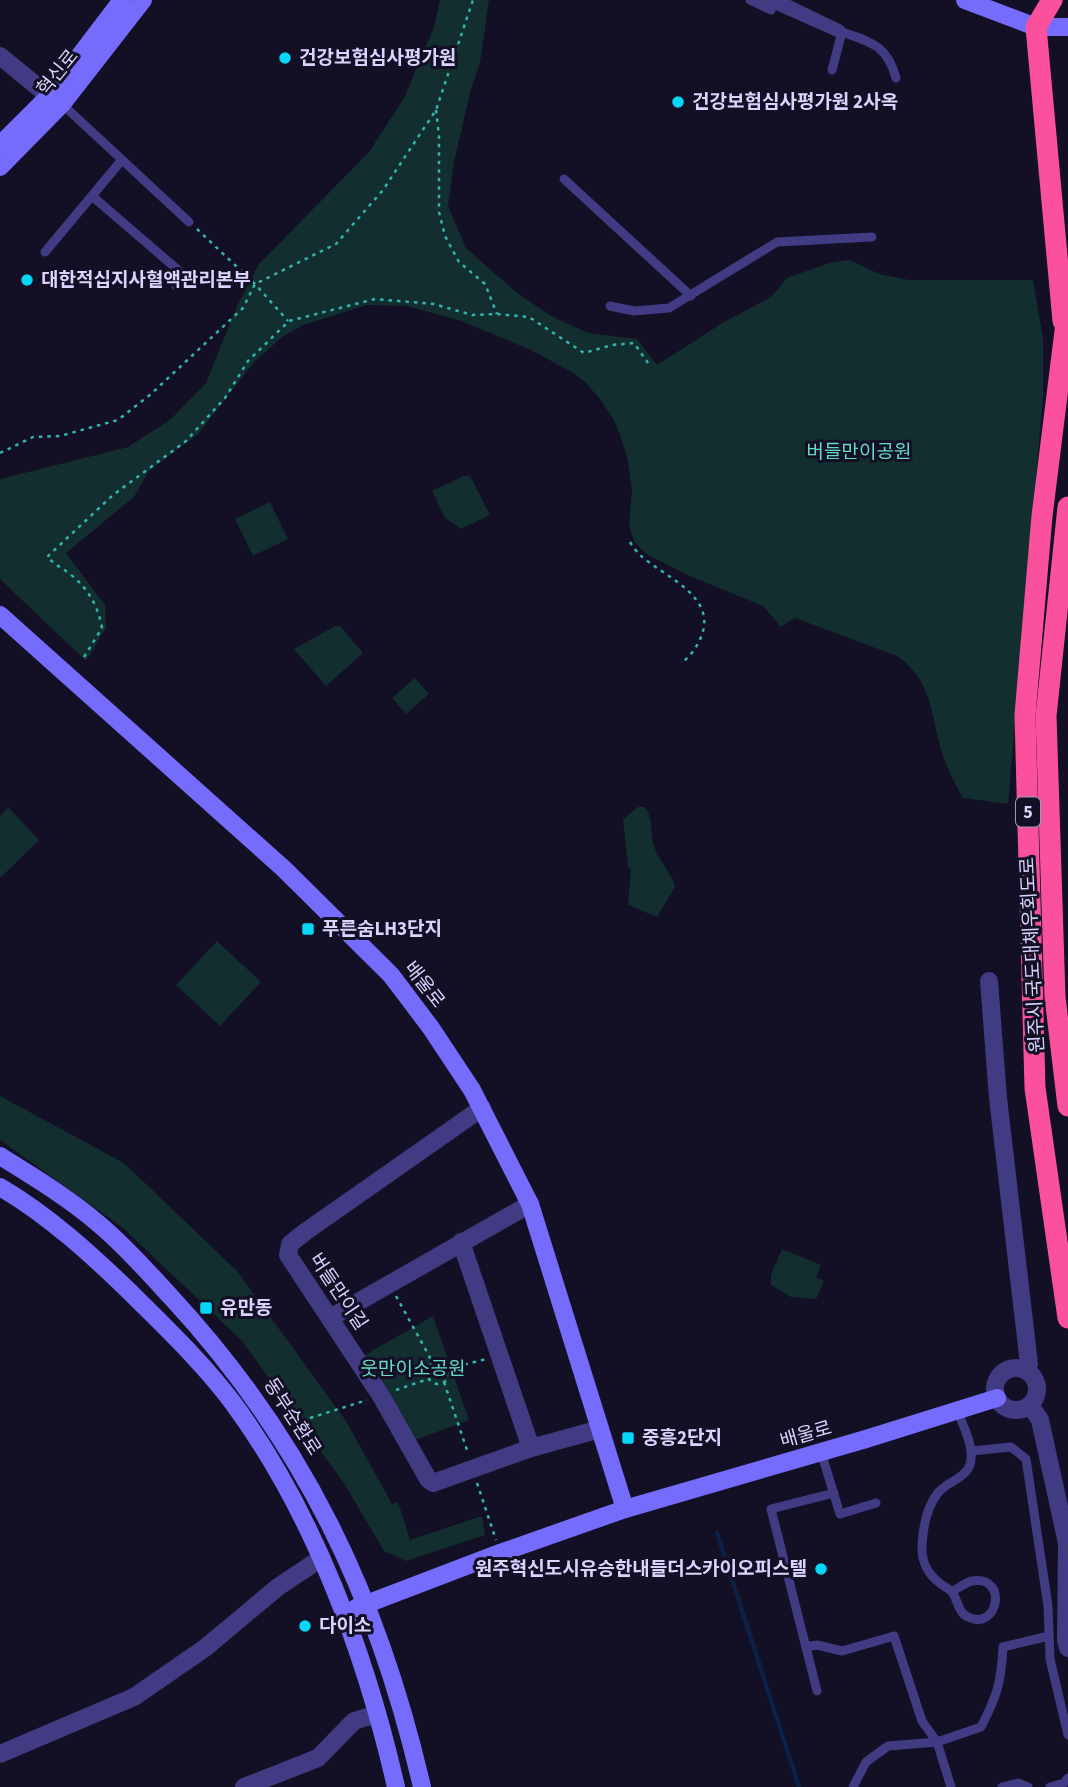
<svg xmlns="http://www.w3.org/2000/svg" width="1068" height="1787" viewBox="0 0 1068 1787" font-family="'Source Sans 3','Noto Sans KR',sans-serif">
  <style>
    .green { fill: #122e2e }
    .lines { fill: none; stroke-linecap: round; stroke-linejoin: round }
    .stream { stroke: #0d2045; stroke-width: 4.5 }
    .path { stroke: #32b4b1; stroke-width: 2.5; stroke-dasharray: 3.5 5; stroke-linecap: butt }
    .lane { stroke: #403b82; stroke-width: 9 }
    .street { stroke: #403b82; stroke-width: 18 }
    .secondary { stroke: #756cfc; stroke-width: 18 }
    .highway { stroke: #fb519c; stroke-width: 21 }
    .poi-dot { fill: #06d6f8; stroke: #130f24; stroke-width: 2.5 }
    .labels { text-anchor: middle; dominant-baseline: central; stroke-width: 6; stroke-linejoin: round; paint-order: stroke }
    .shield { fill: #130f24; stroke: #9e98bd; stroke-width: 2 }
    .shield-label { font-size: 18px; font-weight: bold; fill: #dad3fe }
    .poi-label { font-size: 19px; font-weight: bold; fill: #dad3fe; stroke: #130f24; text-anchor: start }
    .street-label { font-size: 19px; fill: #dad3fe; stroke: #130f24 }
    .park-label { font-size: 19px; fill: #60ddc2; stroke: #130f24 }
  </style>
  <rect width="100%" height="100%" fill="#130f24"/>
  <g class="green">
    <path d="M440,0H489L480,63L471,89L454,162L448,206L466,248L517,293L551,316L588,333L637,339L657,365L724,322L771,297L787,278L829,263L850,260L879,274L909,280H1033L1043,339V397L1008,804L963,798C953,781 944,762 939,742C930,706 930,680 897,656L795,618L781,627L763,606L692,577L650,556L641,549L634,541L629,526L632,489L627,457L620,435L614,420L600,399L585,382L573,373L531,350L464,322L407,306L367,305L303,325L281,338L255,361L198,434L149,471L134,497L66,553L105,605L106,628L86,661L0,579V479L128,447L171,419L206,383L237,306L259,264L369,152L404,98L434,27Z"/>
    <path d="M464,476H470L490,515L461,529L445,518L432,491Z"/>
    <path d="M270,502L288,539L253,556L235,519Z"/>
    <path d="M335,626H340L363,653L326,686L294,649Z"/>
    <path d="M415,678L429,694L406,714L392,698Z"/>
    <path d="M8,807L39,840L0,878V816Z"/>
    <path d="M638,807H644C654,816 650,834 654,846C658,861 672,872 675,887L657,917L628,905L631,868L628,867L623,819Z"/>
    <path d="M217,941L261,982L220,1026L176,985Z"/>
    <path d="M0,1096L124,1163L237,1271L346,1421L392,1504L398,1502L410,1540L482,1516L485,1535L406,1561L384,1551L345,1485L242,1341L123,1228L0,1140Z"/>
    <path d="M782,1249L821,1265L816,1277L824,1281L816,1299L791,1297L771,1285V1275Z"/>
    <path d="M433,1316L469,1420L415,1440L363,1356Z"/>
  </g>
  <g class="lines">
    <path class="stream" d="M717,1533L799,1787"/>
    <g class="path">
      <path d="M436,110L439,136V212L445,236L459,262L485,284L497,314"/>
      <path d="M197,229L255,284L288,321"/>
      <path d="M0,453L33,437L60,436L118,420L151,394L243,308L255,284L336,244L383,190L436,110L473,0"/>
      <path d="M630,542C633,547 637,552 640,555C664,577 718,596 701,637C697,647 690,657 681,663"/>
      <path d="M84,657L102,628C98,606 88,588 70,574C62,568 54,564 47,557L113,495L186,441L225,398L248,361L289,321L375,299L434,304L472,315L497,314L529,317L584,353L612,345L634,343L648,363"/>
      <path d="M396,1296L433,1363"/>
      <circle cx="438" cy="1373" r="11"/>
      <path d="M448,1369L486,1359"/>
      <path d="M444,1382L468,1453"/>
      <path d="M396,1390L428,1379"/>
      <path d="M310,1418L367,1400"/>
      <path d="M477,1483L496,1540"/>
    </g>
    <g class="lane">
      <path d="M750,0L771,10"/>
      <path d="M764,0L838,33L842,32L840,29L780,0"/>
      <path d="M832,70L842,32C871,42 887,45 896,78"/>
      <path d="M62,104L189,222"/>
      <path d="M564,179L691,296"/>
      <path d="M92,196L185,276L176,286"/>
      <path d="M45,252L121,161"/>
      <path d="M610,306L634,311L669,308L777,242L872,237"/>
      <path d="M971,1451L1011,1447L1026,1459L1048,1606L1050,1659L1068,1735"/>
      <path d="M821,1452L840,1514L876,1503"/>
      <path d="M953,1591C959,1588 966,1582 972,1581C1009,1575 998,1632 968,1617C955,1611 959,1594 947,1588C930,1578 921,1565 922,1545C923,1527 926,1509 937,1494C949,1478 974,1480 971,1451C970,1438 962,1423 957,1410"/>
      <path d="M806,1647L817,1645L842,1651L894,1636L922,1721L937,1742L951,1787"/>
      <path d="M817,1691L771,1509L834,1493"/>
      <path d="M853,1787L866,1762L888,1746L937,1742L981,1727C997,1696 1001,1683 1003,1647L1049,1636"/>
      <path d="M1002,1787L1018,1783L1028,1787"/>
      <path d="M1050,1787L1064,1783L1068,1778"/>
    </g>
    <g class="street">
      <path d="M0,56L49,96"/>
      <path d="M989,981L998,1098L1029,1364L1026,1370"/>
      <path d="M482,1108L305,1232L290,1244L288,1255L381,1396L428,1479L433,1483L531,1448L600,1429"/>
      <path d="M461,1242L531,1448"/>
      <path d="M330,1318L530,1204"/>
      <circle cx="1016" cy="1389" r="21"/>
      <path d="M1030,1405L1040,1420L1067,1543L1066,1640L1068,1648"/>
      <path d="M0,1754L134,1697L205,1648L278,1587L320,1559"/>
      <path d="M244,1787L318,1758L354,1721L377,1714"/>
    </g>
    <g class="secondary">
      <path d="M965,0L1036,27H1068"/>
      <path d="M0,145L49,96L122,0"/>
      <path d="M0,167L62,104L143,0"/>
      <path d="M0,615L284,869L391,975L431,1028L472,1090L530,1204L625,1509"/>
      <path d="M0,1156C34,1177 70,1199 100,1225C126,1247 148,1272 171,1297C304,1441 378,1597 422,1787"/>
      <path d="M0,1187C48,1215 92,1255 132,1294C167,1329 203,1363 233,1403C314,1513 366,1655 396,1787"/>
      <path d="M356,1608L500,1553L625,1509L866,1439L997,1398"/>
    </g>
    <g class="highway">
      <path d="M1052,0L1036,27L1063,321"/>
      <path d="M1068,307L1042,516L1025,715L1035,1088L1068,1318"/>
      <path d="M1068,507L1046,716L1055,997L1068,1106"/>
    </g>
  </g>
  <g class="poi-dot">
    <circle cx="285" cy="58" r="7"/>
    <circle cx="678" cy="102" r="7"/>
    <circle cx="27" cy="280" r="7"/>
    <rect x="301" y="922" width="14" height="14" rx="3.5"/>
    <rect x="199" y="1301" width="14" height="14" rx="3.5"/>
    <rect x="621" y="1431" width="14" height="14" rx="3.5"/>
    <circle cx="821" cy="1569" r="7"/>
    <circle cx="305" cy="1626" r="7"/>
  </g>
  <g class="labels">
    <rect class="shield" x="1016" y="797.5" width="24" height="29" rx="5"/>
    <g class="shield-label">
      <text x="1028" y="812">5</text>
    </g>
    <g class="poi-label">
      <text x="299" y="58">건강보험심사평가원</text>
      <text x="692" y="102">건강보험심사평가원 2사옥</text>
      <text x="41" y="280">대한적십지사혈액관리본부</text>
      <text x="322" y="929">푸른숨LH3단지</text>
      <text x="220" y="1308">유만동</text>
      <text x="642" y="1438">중흥2단지</text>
      <text x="807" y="1569" text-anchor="end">원주혁신도시유승한내들더스카이오피스텔</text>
      <text x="319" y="1626">다이소</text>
    </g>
    <g class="street-label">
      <text transform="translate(58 73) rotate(-51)">혁신로</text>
      <text transform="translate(1033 955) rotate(-93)">원주시 국도대체우회도로</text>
      <text transform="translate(424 985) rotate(52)">배울로</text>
      <text transform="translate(338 1292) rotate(56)">버들만이길</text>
      <text transform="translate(292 1417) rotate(57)">동부순환로</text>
      <text transform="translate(806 1435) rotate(-16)">배울로</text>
    </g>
    <g class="park-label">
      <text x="859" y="452">버들만이공원</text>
      <text x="413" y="1369">웃만이소공원</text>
    </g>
  </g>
</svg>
